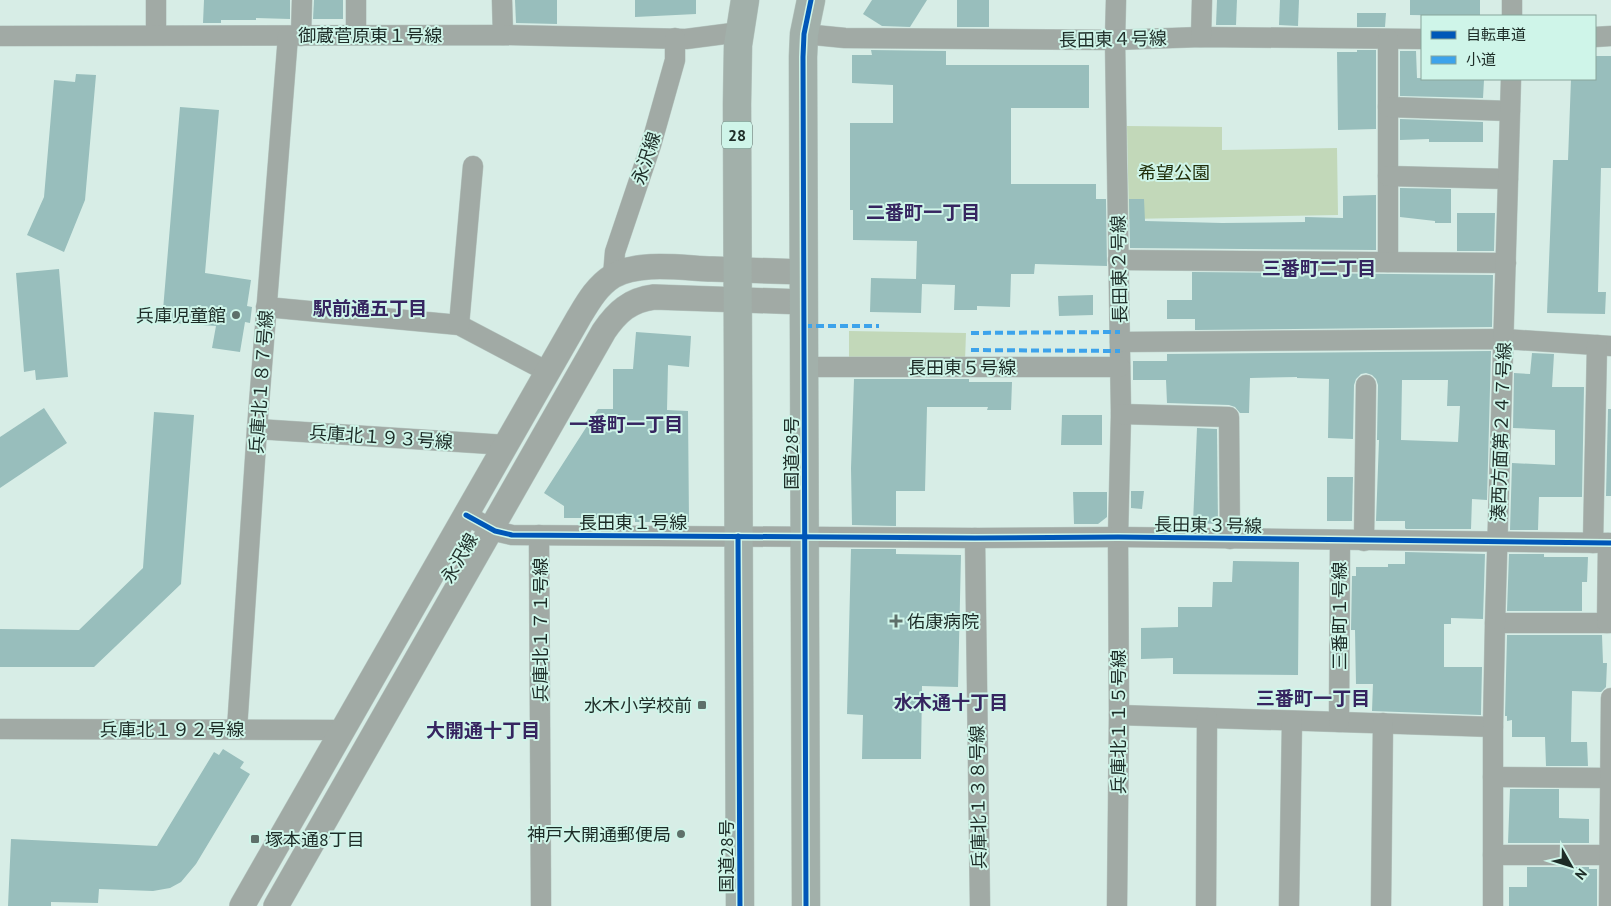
<svg xmlns="http://www.w3.org/2000/svg" width="1611" height="906" viewBox="0 0 1611 906" font-family="'PT Sans','Noto Sans JP',sans-serif">
  <style>
    .green { fill: #c2d8b9 }
    .building { fill: #98bebc; fill-rule: evenodd }
    .lines { fill: none; stroke-linecap: round; stroke-linejoin: round }
    .minor-casing { stroke: #b7c9c3; stroke-width: 21 }
    .tertiary-casing { stroke: #b7c9c3; stroke-width: 26 }
    .trunk-casing { stroke: #b7c9c3; stroke-width: 29 }
    .minor { stroke: #a1aaa5; stroke-width: 20 }
    .tertiary { stroke: #a1aaa5; stroke-width: 25 }
    .trunk { stroke: #a2b0aa; stroke-width: 28 }
    .quiet { stroke: #3da3eb; stroke-width: 4; stroke-dasharray: 8 4; stroke-linecap: butt }
    .cycleway-casing { stroke: #cff5e9; stroke-width: 8 }
    .cycleway { stroke: #0057b8; stroke-width: 5 }
    .poi-dot { fill: #5e706a; stroke: #cff5e9; stroke-width: 2 }
    .labels { text-anchor: middle; dominant-baseline: central; stroke-width: 4; stroke-linejoin: round; paint-order: stroke }
    .shield { fill: #cff5e9; stroke: #526861; stroke-width: 1 }
    .shield-label { font-size: 16px; font-weight: bold; fill: #1d2c27 }
    .street-label { font-size: 18px; fill: #1d2c27; stroke: #cff5e9 }
    .park-label { font-size: 18px; fill: #212f0b; stroke: #cff5e9 }
    .poi-label { font-size: 18px; fill: #1d2c27; stroke: #cff5e9; text-anchor: end }
    .neighbourhood-label { font-size: 19px; font-weight: bold; fill: #362560; stroke: #cff5e9 }
  </style>
  <rect width="100%" height="100%" fill="#d7ede6"/>
  <g class="green">
    <path d="M1127,126L1222,127V150L1337,148L1338,215L1129,219Z"/>
    <path d="M849,331L966,333L965,361L849,359Z"/>
  </g>
  <g class="building">
    <path d="M204,0H290V19L256,18V20H221V23H203Z"/>
    <path d="M314,0H343V19H313Z"/>
    <path d="M515,0H557V24L516,23Z"/>
    <path d="M635,0H696V14L635,17Z"/>
    <path d="M872,0H927L910,27L882,26L863,14Z"/>
    <rect x="957" y="0" width="32" height="27"/>
    <path d="M1217,0H1237L1236,25H1216Z"/>
    <path d="M1280,0H1299L1298,26L1279,25Z"/>
    <path d="M1410,0H1480V16L1410,15Z"/>
    <path d="M1357,13H1386L1385,27H1357Z"/>
    <path d="M871,50L946,51V65H1089V108H1011V184H1096V199H1106L1107,266L1035,264L1034,274H1011L1010,307L977,306V310H954L955,285L922,284L921,313L870,312L871,278L916,279L917,241L853,240V210H850V123H893V85L852,83V55H872Z"/>
    <path d="M1357,50H1376V129L1338,130L1337,52H1357Z"/>
    <path d="M1400,51H1416L1417,78L1484,80L1483,98L1400,96Z"/>
    <path d="M1595,56H1611V168H1601L1598,292H1606L1605,314L1547,313L1553,160H1568L1571,79H1595Z"/>
    <path d="M76,74L96,75L85,200L64,252L27,235L44,197L54,80L75,82Z"/>
    <path d="M180,107L219,110L205,273L251,280L247,306L252,307L250,323L245,322L240,352L212,348L216,326L162,322Z"/>
    <path d="M1400,119L1483,122V142H1429V139L1400,140Z"/>
    <path d="M1400,188L1451,189V223H1435V221L1400,217Z"/>
    <path d="M1376,195V250L1130,248L1129,199H1144L1145,221L1222,223L1305,222V217L1343,218V196Z"/>
    <path d="M1457,213H1495L1494,251H1457Z"/>
    <path d="M59,269L68,377L36,380L35,370L24,372L16,273Z"/>
    <path d="M1192,272L1493,275L1492,327L1195,330V319H1167V300H1192Z"/>
    <path d="M1093,295V315L1059,316L1058,296Z"/>
    <path d="M636,332L691,336L689,367L668,365L667,410L688,411L689,522H635V518H564V506L544,493L598,409H613V369H633Z"/>
    <path d="M1491,351L1487,500L1472,499L1471,529H1406L1405,528V521H1376L1379,440H1377L1378,385L1376,379L1372,375L1366,373L1361,374L1356,379L1354,385L1353,439L1328,438L1329,379L1297,378V377L1250,378L1249,413H1240L1235,407L1229,405L1167,403L1166,380H1133V361H1167V354ZM1402,380H1448L1447,406H1460L1458,442L1401,440Z"/>
    <path d="M1532,353L1554,354L1552,387H1584L1582,497H1539L1538,530H1510L1512,463L1555,465V430L1513,428L1514,373L1530,374Z"/>
    <path d="M854,379H969V382H1012L1011,410H987L988,407H927L925,491H896V526L852,525L851,468Z"/>
    <path d="M44,408L67,443L0,488V437Z"/>
    <path d="M1608,409H1611V496H1606Z"/>
    <path d="M154,412L194,415L181,584L94,667H0V629L79,630L143,568Z"/>
    <path d="M1062,415H1102V445H1061Z"/>
    <path d="M1197,428L1217,429L1218,524L1193,523Z"/>
    <path d="M1327,477H1353L1352,521H1327Z"/>
    <path d="M1131,491H1144L1142,509L1131,508Z"/>
    <path d="M1073,492H1107V517L1098,524H1074Z"/>
    <path d="M851,549H896V554L961,555L958,687L922,686L921,759H862L863,715L847,714Z"/>
    <path d="M1405,552L1485,554L1483,619L1451,618V624H1444V667H1482L1481,715L1372,711L1373,684H1356L1355,630H1351L1352,576H1356V567H1388V564H1405Z"/>
    <path d="M1509,554H1544V557H1588L1587,582H1582V611H1507Z"/>
    <path d="M1233,561L1299,562L1298,675L1173,674V658L1141,659V628L1178,627V607H1212L1213,582H1232Z"/>
    <path d="M1507,635H1602L1603,663H1607L1606,687L1601,692L1572,691L1571,742H1587L1588,766H1546L1545,737H1512V720L1507,721V716H1505Z"/>
    <path d="M223,749L244,762L240,768L250,774L196,864L181,882L170,888L153,891L99,889L98,903L51,902V906H8L11,839L157,846L214,752L219,755Z"/>
    <path d="M1510,789H1559V818L1589,819V843H1508Z"/>
    <path d="M1527,867H1589V869H1597V906H1509V887H1527Z"/>
  </g>
  <g class="lines">
    <g class="minor-casing">
      <g id="minor">
        <path d="M156,0V35"/>
        <path d="M502,0L503,35"/>
        <path d="M1116,0L1115,40L1121,414L1118,537L1119,715L1117,906"/>
        <path d="M1512,16V0"/>
        <path d="M804,34L845,38L1115,40L1201,37L1422,39"/>
        <path d="M356,35V0"/>
        <path d="M0,36L503,35L686,39L740,32"/>
        <path d="M301,36L302,0"/>
        <path d="M1201,37L1202,0"/>
        <path d="M1595,37L1611,36"/>
        <path d="M1388,39V262"/>
        <path d="M1388,107L1510,111"/>
        <path d="M1388,176L1508,179"/>
        <path d="M1118,260L1506,263"/>
        <path d="M613,276L615,252L651,145L675,60V38"/>
        <path d="M266,307L459,325L548,372"/>
        <path d="M459,325L473,166"/>
        <path d="M1120,342L1504,339L1611,346"/>
        <path d="M804,367H1120"/>
        <path d="M1121,414L1229,417L1230,539"/>
        <path d="M257,429L506,445"/>
        <path d="M466,515L495,531L512,535L975,538L1118,537L1611,543"/>
        <path d="M539,535L541,906"/>
        <path d="M975,538L980,906"/>
        <path d="M1364,541L1366,385"/>
        <path d="M1593,543L1597,345"/>
        <path d="M1495,623H1611"/>
        <path d="M1607,623L1608,543"/>
        <path d="M1119,715L1493,727"/>
        <path d="M1339,722L1340,541"/>
        <path d="M0,729L343,730"/>
        <path d="M237,729L257,429L288,36"/>
        <path d="M1493,777L1610,778"/>
        <path d="M1493,855H1609"/>
        <path d="M1206,906L1207,718"/>
        <path d="M1289,906L1292,721"/>
        <path d="M1381,906L1383,723"/>
        <path d="M1493,906V727L1495,623L1511,79"/>
        <path d="M1609,906L1611,698"/>
      </g>
    </g>
    <g class="tertiary-casing">
      <g id="tertiary">
        <path d="M242,906L579,317C588,302 597,286 613,276C639,261 682,268 712,269C742,270 773,271 804,272"/>
        <path d="M276,906L604,331C617,312 630,300 654,297L804,302"/>
      </g>
    </g>
    <g class="trunk-casing">
      <g id="trunk">
        <path d="M740,906L737,104L738,45L745,0"/>
        <path d="M806,906L803,57L804,34L811,0"/>
      </g>
    </g>
    <use href="#minor" class="minor"/>
    <use href="#tertiary" class="tertiary"/>
    <use href="#trunk" class="trunk"/>
    <g class="quiet">
      <path d="M804,326H879"/>
      <path d="M971,333L1120,332"/>
      <path d="M971,350L1120,351"/>
    </g>
    <g class="cycleway-casing">
      <g id="cycleway">
        <path d="M466,515L495,531L512,535L975,538L1118,537L1611,543"/>
        <path d="M738,536L740,906"/>
        <path d="M806,906L803,57L804,34L811,0"/>
      </g>
    </g>
    <use href="#cycleway" class="cycleway"/>
  </g>
  <g class="poi-dot">
    <circle cx="236" cy="315" r="5"/>
    <path d="M893.5 613.5h5v5h5v5h-5v5h-5v-5h-5v-5h5z"/>
    <rect x="697" y="700" width="10" height="10" rx="2.5"/>
    <circle cx="681" cy="834" r="5"/>
    <rect x="250" y="834" width="10" height="10" rx="2.5"/>
  </g>
  <g class="labels">
    <rect class="shield" x="722" y="121.5" width="30" height="27" rx="4"/>
    <g class="shield-label">
      <text x="737" y="135">28</text>
    </g>
    <g class="street-label">
      <text x="370" y="35">御蔵菅原東１号線</text>
      <text transform="translate(1113 39) rotate(-1)">長田東４号線</text>
      <text transform="translate(646 158) rotate(-72)">永沢線</text>
      <text transform="translate(1119 269) rotate(-91)">長田東２号線</text>
      <text x="962" y="367">長田東５号線</text>
      <text transform="translate(261 382) rotate(-86)">兵庫北１８７号線</text>
      <text transform="translate(1501 432) rotate(-88)">湊西方面第２４７号線</text>
      <text transform="translate(381 437) rotate(4)">兵庫北１９３号線</text>
      <text transform="translate(791 453) rotate(-90)">国道28号</text>
      <text x="633" y="522">長田東１号線</text>
      <text transform="translate(1208 525) rotate(1)">長田東３号線</text>
      <text transform="translate(459 558) rotate(-60)">永沢線</text>
      <text transform="translate(1339 616) rotate(-90)">三番町１号線</text>
      <text transform="translate(540 630) rotate(-90)">兵庫北１７１号線</text>
      <text transform="translate(1118 722) rotate(-90)">兵庫北１１５号線</text>
      <text x="172" y="729">兵庫北１９２号線</text>
      <text transform="translate(978 797) rotate(-91)">兵庫北１３８号線</text>
      <text transform="translate(726 856) rotate(-90)">国道28号</text>
    </g>
    <g class="park-label">
      <text x="1174" y="172">希望公園</text>
    </g>
    <g class="poi-label">
      <text x="226" y="315">兵庫児童館</text>
      <text x="907" y="621" text-anchor="start">佑康病院</text>
      <text x="692" y="705">水木小学校前</text>
      <text x="671" y="834">神戸大開通郵便局</text>
      <text x="265" y="839" text-anchor="start">塚本通8丁目</text>
    </g>
    <g class="neighbourhood-label">
      <text x="923" y="212">二番町一丁目</text>
      <text x="1319" y="268">三番町二丁目</text>
      <text x="370" y="308">駅前通五丁目</text>
      <text x="626" y="424">一番町一丁目</text>
      <text x="1313" y="698">三番町一丁目</text>
      <text x="951" y="702">水木通十丁目</text>
      <text x="483" y="730">大開通十丁目</text>
    </g>
  </g>
  <rect x="1421" y="15" width="175" height="65" fill="#cff5e9" stroke="#88a59b"/>
  <rect x="1431" y="31" width="25" height="8" fill="#0057b8" stroke="#88a59b"/>
  <text x="1466" y="40" font-size="15" fill="#1d2c27">自転車道</text>
  <rect x="1431" y="56" width="25" height="8" fill="#3da3eb" stroke="#88a59b"/>
  <text x="1466" y="65" font-size="15" fill="#1d2c27">小道</text>
  <g transform="translate(1571 866) rotate(129)" stroke="#cff5e9" stroke-width="4" paint-order="stroke">
  <path d="M0-4L9 19L0 12L-9 19Z" fill="#1d2c27"/>
  <text y="-8" font-size="14" font-weight="bold" text-anchor="middle" fill="#1d2c27">N</text>
  </g>
</svg>
